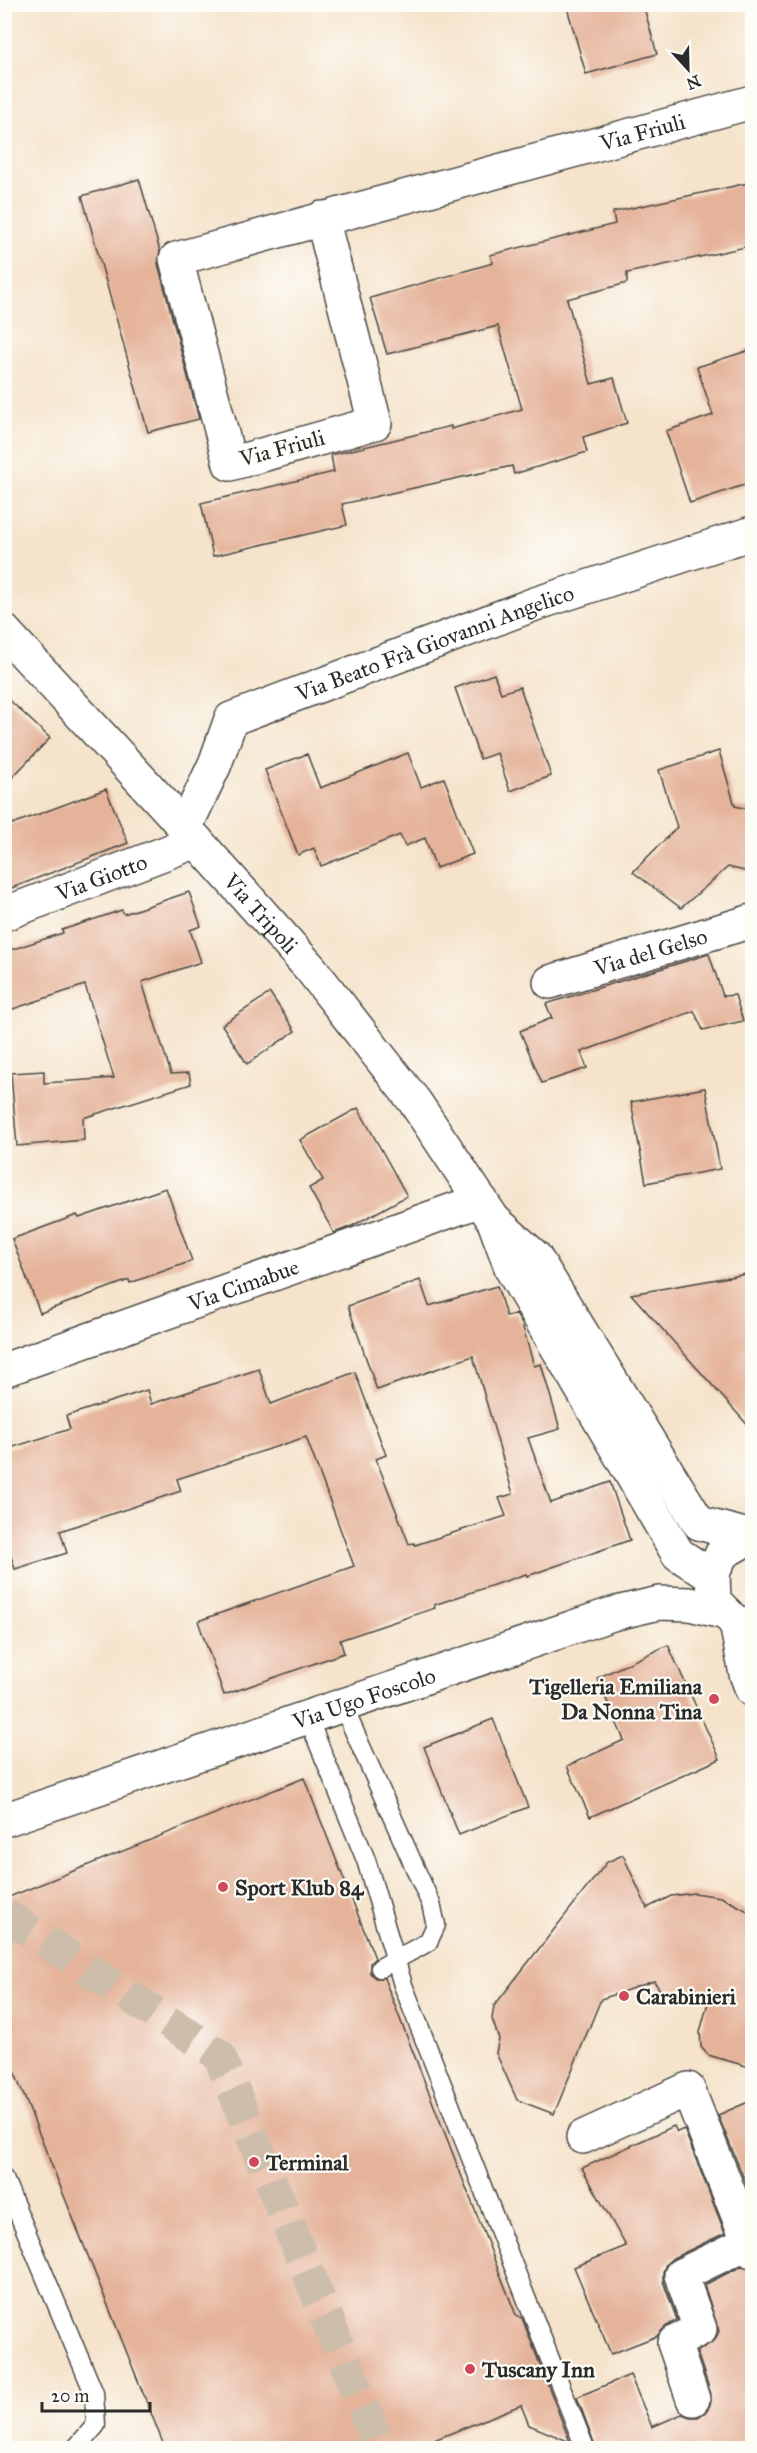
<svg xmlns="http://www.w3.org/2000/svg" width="757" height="2453" viewBox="0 0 757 2453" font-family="'IM FELL Great Primer',serif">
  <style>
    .building { fill: #e5b39a }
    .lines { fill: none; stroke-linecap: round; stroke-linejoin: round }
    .street-tunnel { stroke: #cdbeab; stroke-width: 33; stroke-dasharray: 33 16; stroke-linecap: butt }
    .lane-casing { stroke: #494743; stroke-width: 21 }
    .street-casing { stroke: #494743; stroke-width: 36 }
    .secondary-casing { stroke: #494743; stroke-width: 36 }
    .primary-casing { stroke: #494743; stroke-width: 36 }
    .lane { stroke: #fff; stroke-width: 18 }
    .street { stroke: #fff; stroke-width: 33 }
    .secondary { stroke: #fff; stroke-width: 33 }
    .primary { stroke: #fff; stroke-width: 33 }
    .poi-dot { fill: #d1495b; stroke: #fdfcf7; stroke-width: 2 }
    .labels { text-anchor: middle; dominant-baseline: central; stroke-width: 4.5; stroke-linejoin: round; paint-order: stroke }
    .street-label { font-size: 22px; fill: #2b2b2b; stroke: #fdfcf7 }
    .poi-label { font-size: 22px; font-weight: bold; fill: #2b2b2b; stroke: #fdfcf7; text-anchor: start }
  </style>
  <rect width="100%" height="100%" fill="#fdfcf7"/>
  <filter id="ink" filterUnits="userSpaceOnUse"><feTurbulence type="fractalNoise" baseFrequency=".0167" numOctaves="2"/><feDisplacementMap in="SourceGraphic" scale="12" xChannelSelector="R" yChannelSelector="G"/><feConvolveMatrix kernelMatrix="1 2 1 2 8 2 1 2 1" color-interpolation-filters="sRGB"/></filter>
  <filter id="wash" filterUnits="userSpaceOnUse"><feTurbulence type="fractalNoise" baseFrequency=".008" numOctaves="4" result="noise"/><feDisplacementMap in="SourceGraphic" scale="24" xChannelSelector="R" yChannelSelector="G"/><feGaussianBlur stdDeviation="1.35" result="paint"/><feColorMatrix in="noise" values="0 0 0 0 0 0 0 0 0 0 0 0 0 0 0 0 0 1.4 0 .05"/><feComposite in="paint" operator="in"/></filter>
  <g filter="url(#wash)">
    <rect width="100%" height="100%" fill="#f5e3cb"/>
    <g id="blocks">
      <g class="building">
        <path d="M566,4H643L657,54L586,74Z"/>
        <path d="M139,179L160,251L158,264L199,419L148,432L82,196Z"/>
        <path d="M753,182V236L749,237L750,246L627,273V283L567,299L591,384L614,378L627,423L583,437L587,452L514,474L512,466L342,504L347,525L213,556L201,503L334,472L331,455L451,426V429L522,409L498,326L387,354L370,298L493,263L490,255L615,224L613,212Z"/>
        <path d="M753,349V482L690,503L666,431L713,415L697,367Z"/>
        <path d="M494,674L501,693L520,687L551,776L510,791L497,753L480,759L455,688Z"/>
        <path d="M4,695L50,738L4,786Z"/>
        <path d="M719,751L735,806L753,810V873L728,867L681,908L633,872L677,827L659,770Z"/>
        <path d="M408,753L421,787L444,778L473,854L436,868L425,838L405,846L400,835L321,866L314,848L298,855L265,770L307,754L320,788Z"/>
        <path d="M106,789L128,843L4,891V827Z"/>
        <path d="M189,892L201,926L190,930L201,962L142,982L171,1074L189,1073L191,1084L83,1118L84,1140L17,1146L11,1073L44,1071V1083L114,1078L85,985L4,1012V952L63,933L62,930L122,910L124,914Z"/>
        <path d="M709,954L723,996L735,995L743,1021L703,1030L694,1011L581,1052L587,1068L542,1083L520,1031L552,1018L546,1004Z"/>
        <path d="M270,993L295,1031L247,1064L222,1025Z"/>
        <path d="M705,1088L720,1169L646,1183L631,1102Z"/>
        <path d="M358,1108L407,1196L352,1226L334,1233L309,1188L323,1180L300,1140Z"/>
        <path d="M166,1188L192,1261L130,1283L129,1280L40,1313L12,1239L77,1215L79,1218Z"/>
        <path d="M753,1273V1431L631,1294Z"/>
        <path d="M420,1280L429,1306L497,1286L506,1316L516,1314L522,1324L534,1366L541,1364L560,1429L528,1438L551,1503L610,1482L630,1540L527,1576L526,1574L434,1605L435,1608L340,1640L344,1653L224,1695L198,1621L354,1566L306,1437L177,1479L181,1491L60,1531L67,1553L15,1569L4,1535V1450L70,1429L66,1416L147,1390L151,1404L259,1369L271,1404L355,1372L386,1455L376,1459L409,1544L414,1543L415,1545L506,1516L499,1498L513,1494L473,1356L377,1390L348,1306Z"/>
        <path d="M668,1645L720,1759L590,1817L567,1766L624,1740L597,1678Z"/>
        <path d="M493,1719L528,1807L459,1835L424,1747Z"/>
        <path d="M304,1778L375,1958L370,1963V1973L375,1978H384L516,2315L522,2318L570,2442L529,2425L521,2405L414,2448H165L4,2046V1899Z"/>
        <path d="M623,1855L647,1908L671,1896L694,1893L721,1897L744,1909L753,1916V2068L708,2055L701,2047L700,2032L710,1995L661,1992L654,1981L601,1999L554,2114L517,2100L496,2053L499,2039L492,2019L494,2006L607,1862Z"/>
        <path d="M753,2100V2201L718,2115Z"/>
        <path d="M674,2126L677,2132L684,2129L725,2233L673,2258L666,2264L663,2272V2281L677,2320L665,2327L657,2336L611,2354L574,2267L626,2246L582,2168Z"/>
        <path d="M742,2266L753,2269V2448H596L577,2397L630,2375L652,2427L682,2414L690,2417H698L707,2411L711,2402V2394L697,2352L715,2340L719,2331L704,2285Z"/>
      </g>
    </g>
  </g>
  <g filter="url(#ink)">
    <use href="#blocks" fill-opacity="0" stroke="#494743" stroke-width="1.5"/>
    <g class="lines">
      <path class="street-tunnel" d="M4,1914L219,2055L380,2448"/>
      <g class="lane-casing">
        <g id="lane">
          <path d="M343,1706L431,1904L436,1925L428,1942L380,1968"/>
          <path d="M308,1718L366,1860L403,1985L585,2448"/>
          <path d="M4,2179L94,2393L96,2425L76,2448"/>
        </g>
      </g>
      <g class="street-casing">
        <g id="street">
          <path id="s1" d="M322,218L375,423L230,464L176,259L752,102"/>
          <path id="s2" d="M185,828L215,764L231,719L535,604L752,533"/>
          <path id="s3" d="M4,914L197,841"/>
          <path id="s4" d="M550,982L752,921"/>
          <path id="s5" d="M4,1370L481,1200"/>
          <path d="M583,2137L688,2089L752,2251"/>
          <path d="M693,2399L674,2343L700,2329L681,2275L749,2242"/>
        </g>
      </g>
      <g class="secondary-casing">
        <path id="secondary" d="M736,1623L746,1674L752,1690"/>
      </g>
      <g class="primary-casing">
        <g id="primary">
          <path id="s6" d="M4,631L169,810L311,969L415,1102L493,1219L512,1270L678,1554L713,1577"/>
          <path d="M496,1222L535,1257L699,1523L748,1536"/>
          <path d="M752,1536L722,1553L713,1573L714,1601L736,1623L752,1624"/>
          <path id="s7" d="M4,1820L612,1614L659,1603L690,1604L726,1613"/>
        </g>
      </g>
      <use href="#lane" class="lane"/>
      <use href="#street" class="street"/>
      <use href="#secondary" class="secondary"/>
      <use href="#primary" class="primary"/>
    </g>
  </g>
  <g class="poi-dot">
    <circle cx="714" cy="1699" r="6"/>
    <circle cx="223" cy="1887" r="6"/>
    <circle cx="624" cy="1996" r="6"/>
    <circle cx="254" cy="2162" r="6"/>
    <circle cx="470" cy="2369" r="6"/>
  </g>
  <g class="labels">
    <g class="street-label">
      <text stroke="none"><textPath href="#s1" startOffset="1058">Via Friuli</textPath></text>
      <text transform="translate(282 448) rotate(-15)">Via Friuli</text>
      <text stroke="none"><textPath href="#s2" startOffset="336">Via Beato Frà Giovanni Angelico</textPath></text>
      <text stroke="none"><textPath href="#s3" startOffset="104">Via Giotto</textPath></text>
      <text stroke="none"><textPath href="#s6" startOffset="382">Via Tripoli</textPath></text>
      <text stroke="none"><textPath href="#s4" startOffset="105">Via del Gelso</textPath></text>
      <text stroke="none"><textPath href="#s5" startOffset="254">Via Cimabue</textPath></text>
      <text stroke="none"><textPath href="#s7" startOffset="380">Via Ugo Foscolo</textPath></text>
    </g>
    <g class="poi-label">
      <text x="702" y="1686" text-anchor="end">Tigelleria Emiliana<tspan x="702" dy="25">Da Nonna Tina</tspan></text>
      <text x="235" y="1887">Sport Klub 84</text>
      <text x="636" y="1996">Carabinieri</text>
      <text x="266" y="2162">Terminal</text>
      <text x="482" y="2369">Tuscany Inn</text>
    </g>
  </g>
  <rect width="757" height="2453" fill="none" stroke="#fdfcf7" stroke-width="24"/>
  <g transform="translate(688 69) rotate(158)" stroke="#fdfcf7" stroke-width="4.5" paint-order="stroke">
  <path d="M0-4.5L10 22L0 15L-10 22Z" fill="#2b2b2b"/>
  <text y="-9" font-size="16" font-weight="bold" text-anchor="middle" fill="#2b2b2b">N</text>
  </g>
  <path d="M42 2402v9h108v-9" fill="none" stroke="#2b2b2b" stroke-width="3"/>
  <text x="51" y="2402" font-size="18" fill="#2b2b2b" stroke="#fdfcf7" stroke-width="4.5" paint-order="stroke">20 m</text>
</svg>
